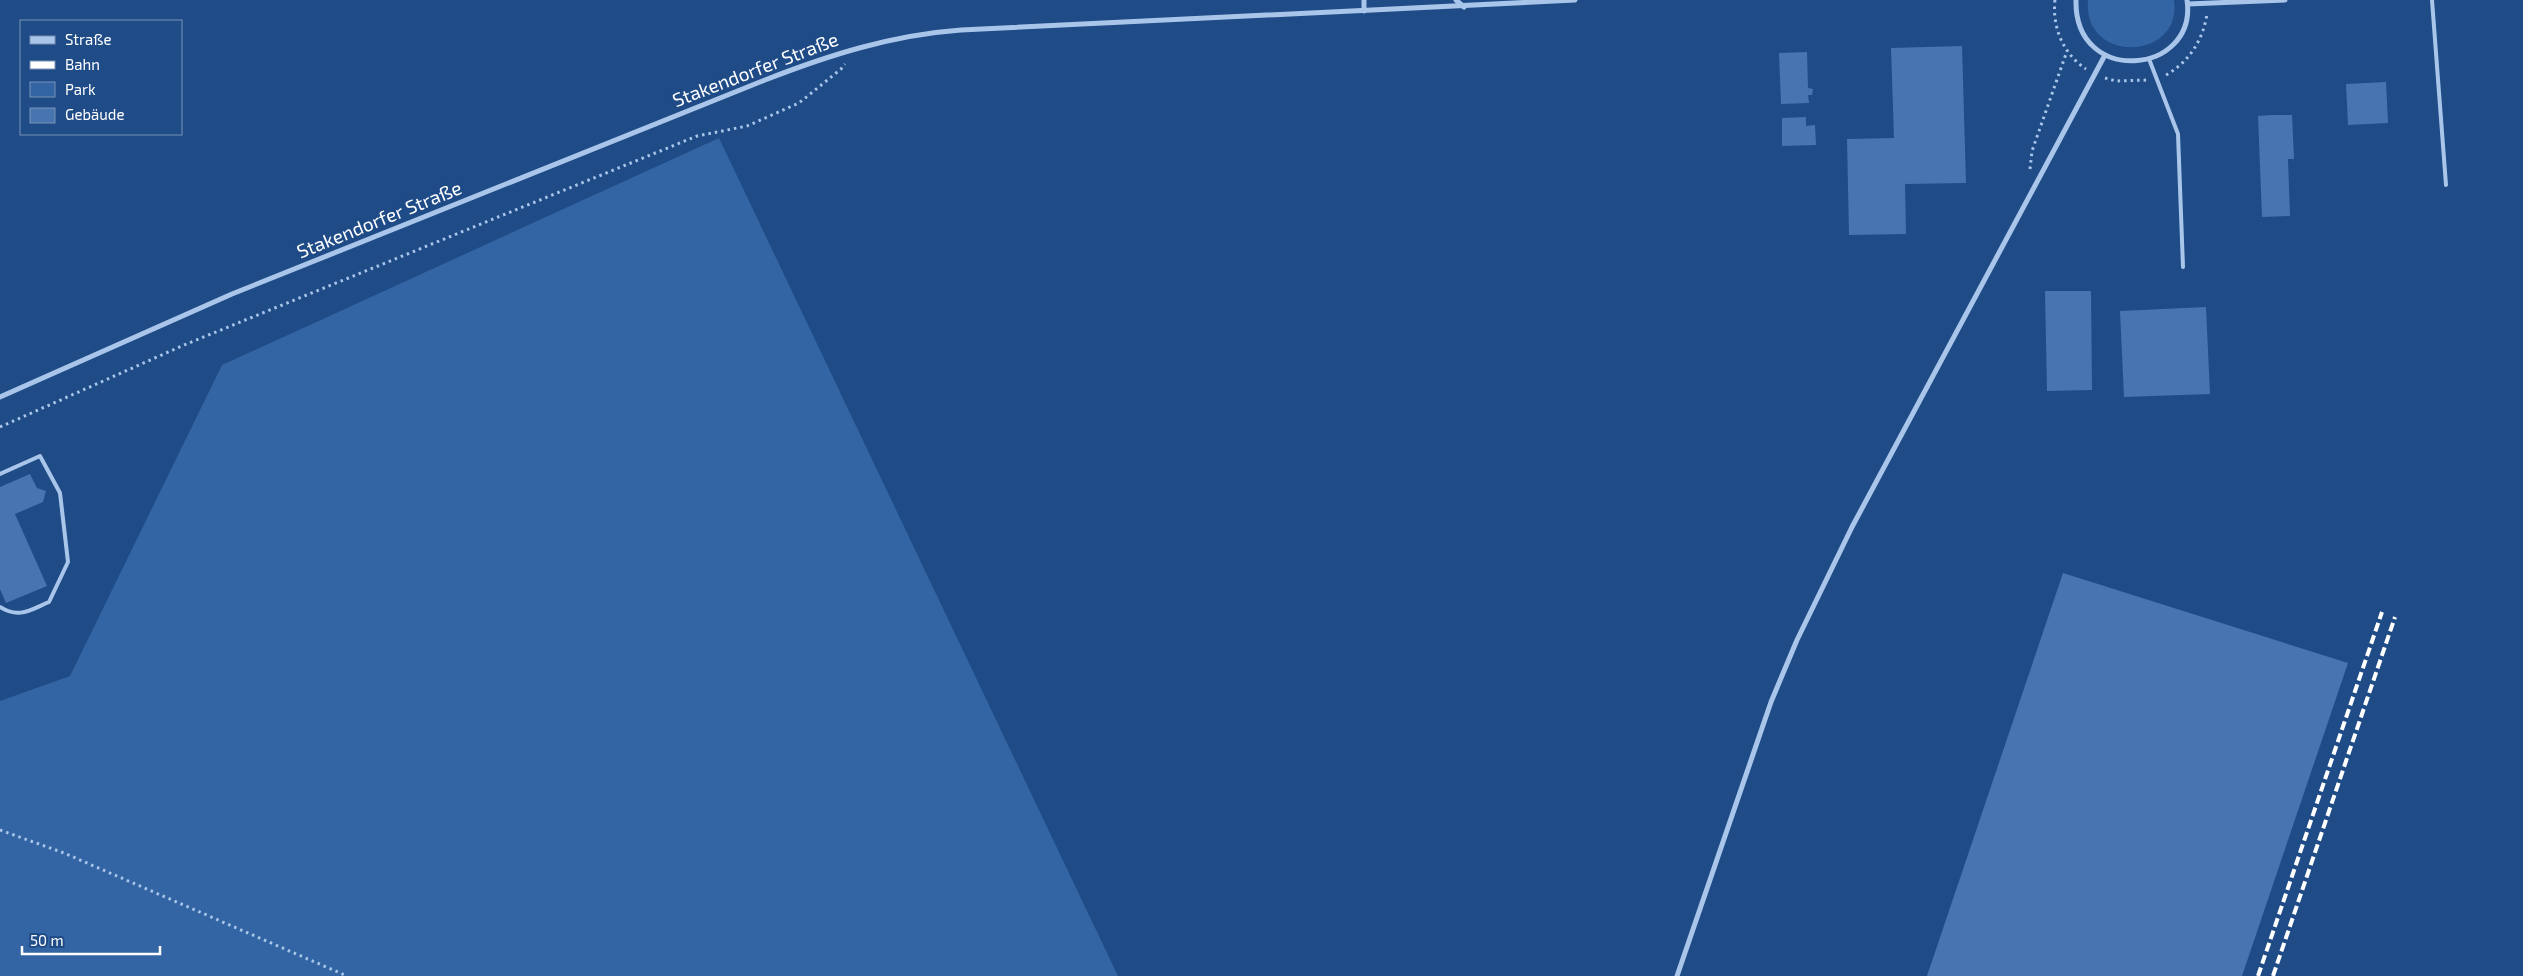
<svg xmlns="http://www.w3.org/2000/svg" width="2523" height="976" viewBox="0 0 2523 976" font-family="'Exo 2',sans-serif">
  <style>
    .green { fill: #3365a4 }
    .building { fill: #4875af }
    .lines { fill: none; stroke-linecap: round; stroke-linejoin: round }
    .path { stroke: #a9c6ea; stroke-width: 3; stroke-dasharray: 2.5 4; stroke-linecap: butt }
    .lane { stroke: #a9c6ea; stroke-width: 4 }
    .street { stroke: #a9c6ea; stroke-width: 5 }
    .rail { stroke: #fff; stroke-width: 4; stroke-dasharray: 9 4; stroke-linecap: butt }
    .labels { text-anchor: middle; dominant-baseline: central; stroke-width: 4.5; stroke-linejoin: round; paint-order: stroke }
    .street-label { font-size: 19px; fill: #fff; stroke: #1f4b87 }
  </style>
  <rect width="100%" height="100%" fill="#1f4b87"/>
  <g class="green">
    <path d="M2088,0H2174C2183,61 2082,65 2088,0Z"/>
    <path d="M719,138L1118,976H0V701L70,676L222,365Z"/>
  </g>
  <g class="building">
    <path d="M1962,46L1966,183L1905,184L1906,234L1849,235L1847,139L1894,138L1891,48Z"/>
    <path d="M1807,52L1808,88L1813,89L1812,95H1808L1809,103L1781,104L1779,53Z"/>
    <path d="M2386,82L2388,123L2348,125L2346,84Z"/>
    <path d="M2272,115H2292L2294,159H2288L2290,216L2262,217L2258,116Z"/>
    <path d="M1806,117V126L1815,125L1816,145L1782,146V118Z"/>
    <path d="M2045,291H2091L2092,390L2047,391Z"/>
    <path d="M2206,307L2210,394L2124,397L2120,311Z"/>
    <path d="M30,474L37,488L46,491L43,502L15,514L47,586L6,603L0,589V487Z"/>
    <path d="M2063,573L2348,663L2242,976H1927Z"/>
  </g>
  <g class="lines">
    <g class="path">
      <path d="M2055,0C2052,27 2063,54 2086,69"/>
      <path d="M2166,75C2189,62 2203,40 2207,14"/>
      <path d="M2105,78L2116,81L2148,80"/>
      <path d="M2030,169L2032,151L2067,51"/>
      <path d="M0,427L184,345L697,136L747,126L799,103L841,69L845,64"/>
      <path d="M0,830L64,853L347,976"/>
    </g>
    <g class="lane">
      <path d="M2432,0L2446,185"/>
      <path d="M2149,59L2178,134L2183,267"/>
      <path d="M0,474L40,456L60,493L68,562L49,602C30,610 19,619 0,607"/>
    </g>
    <g class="street">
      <path d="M1364,0V11"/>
      <path d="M1456,0L1464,7"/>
      <path d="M2076,0C2074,87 2198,75 2187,0"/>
      <path d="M2188,4L2285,0"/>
      <path d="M0,397L232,294L765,80C829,55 892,35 961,30L1575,0"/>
      <path d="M1677,976L1771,702L1797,640L1852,527L2105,55"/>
    </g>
    <g class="rail">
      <path d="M2258,976L2382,612"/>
      <path d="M2273,976L2395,617"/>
    </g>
  </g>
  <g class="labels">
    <g class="street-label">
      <text transform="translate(755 69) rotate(-21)">Stakendorfer Straße</text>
      <text transform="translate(379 219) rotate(-22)">Stakendorfer Straße</text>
    </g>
  </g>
  <rect x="20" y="20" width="162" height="115" fill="#1f4b87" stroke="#7993b7"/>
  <rect x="30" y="36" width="25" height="8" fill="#a9c6ea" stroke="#7993b7"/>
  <text x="65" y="45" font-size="15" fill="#ffffff">Straße</text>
  <rect x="30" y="61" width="25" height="8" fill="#ffffff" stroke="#7993b7"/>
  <text x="65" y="70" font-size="15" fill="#ffffff">Bahn</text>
  <rect x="30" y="82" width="25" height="15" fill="#3365a4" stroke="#7993b7"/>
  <text x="65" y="95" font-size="15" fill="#ffffff">Park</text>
  <rect x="30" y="108" width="25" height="15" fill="#4875af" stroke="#7993b7"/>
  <text x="65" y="120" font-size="15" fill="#ffffff">Gebäude</text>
  <path d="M22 946v8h138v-8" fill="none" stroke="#ffffff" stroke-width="2.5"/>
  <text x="30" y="946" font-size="15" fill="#ffffff" stroke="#1f4b87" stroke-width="4" paint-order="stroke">50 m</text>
</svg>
